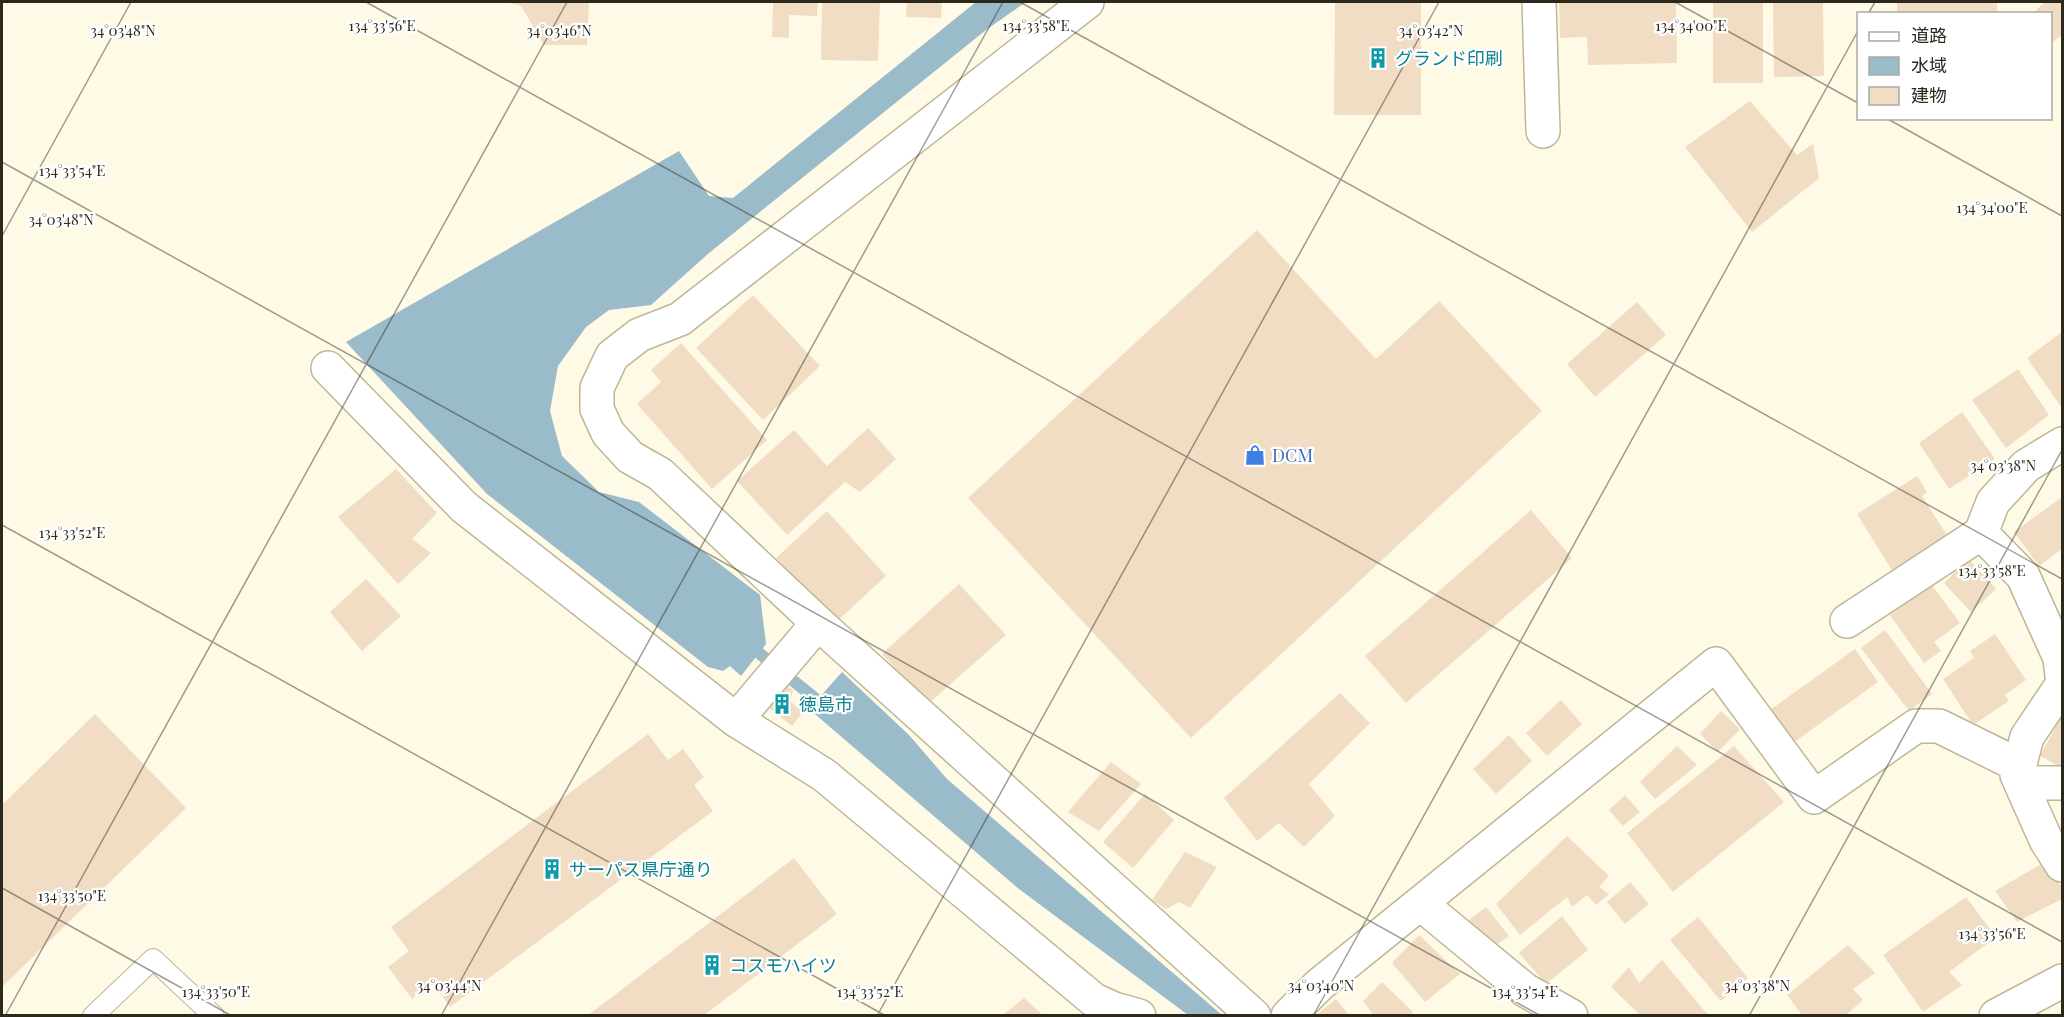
<svg xmlns="http://www.w3.org/2000/svg" width="2064" height="1017" viewBox="0 0 2064 1017" font-family="'Playfair Display','Noto Sans JP',serif">
  <style>
    .water { fill: #9abbc9 }
    .lines { fill: none; stroke-linecap: round; stroke-linejoin: round }
    .stream { stroke: #9abbc9; stroke-width: 12 }
    .building { fill: #f1ddc3 }
    .service-casing { stroke: #beb796; stroke-width: 22 }
    .minor-casing { stroke: #beb796; stroke-width: 36 }
    .service { stroke: #fff; stroke-width: 20 }
    .minor { stroke: #fff; stroke-width: 33 }
    .ticks { fill: none; stroke: #2c291c; stroke-width: 1.5; stroke-opacity: 0.45 }
    .labels { text-anchor: middle; dominant-baseline: central; stroke-width: 4.5; stroke-linejoin: round; paint-order: stroke }
    .culture-label { font-size: 18px; fill: #0d838f; stroke: #fff; text-anchor: start }
    .shop-label { font-size: 18px; fill: #366cbe; stroke: #fff; text-anchor: start }
    .ticks-label { font-size: 15px; text-anchor: middle; fill: #2c291c; stroke: #fff; stroke-width: 4.5; stroke-linejoin: round; paint-order: stroke }
  </style>
  <rect width="100%" height="100%" fill="#fefae6"/>
  <g class="water">
    <path d="M976,2H1026L986,30L709,253L651,305L609,310L586,327L558,366L550,411L562,456L599,492L639,502L760,595L766,644L741,676L730,666L723,671L708,667L487,494L346,342L679,151L709,196L733,198Z"/>
    <path d="M842,672L909,735L947,779L1222,1015H1188L1019,889L809,709Z"/>
  </g>
  <g class="lines">
    <path class="stream" d="M748,644L828,709"/>
  </g>
  <g class="building">
    <path d="M506,2H589L587,45H544L521,6Z"/>
    <path d="M773,2H818L817,16L789,15V38L772,37Z"/>
    <path d="M822,2H880L878,61L821,60Z"/>
    <path d="M907,2H942L941,18L906,17Z"/>
    <path d="M1335,2H1421V115H1334Z"/>
    <path d="M1559,2H1676L1677,63L1588,65L1587,37L1560,38Z"/>
    <rect x="1713" y="2" width="50" height="81"/>
    <path d="M1773,2H1823L1824,76L1774,77Z"/>
    <rect x="1897" y="2" width="100" height="12"/>
    <path d="M2045,2H2062V35L2050,44V14H2032Z"/>
    <path d="M1750,101L1797,155L1813,144L1819,178L1752,232L1685,147Z"/>
    <path d="M1257,230L1376,359L1439,301L1542,411L1191,738L968,498Z"/>
    <path d="M753,295L820,366L763,420L696,348Z"/>
    <path d="M1637,302L1666,335L1595,397L1567,364Z"/>
    <path d="M2062,332V408L2027,358Z"/>
    <path d="M681,343L767,440L712,489L637,404L661,382L651,370Z"/>
    <path d="M2018,369L2049,415L2006,448L1972,400Z"/>
    <path d="M1962,412L1995,459L1949,489L1919,443Z"/>
    <path d="M868,428L896,459L860,492L845,482L787,535L737,481L794,430L827,466Z"/>
    <path d="M396,469L437,513L412,539L431,553L398,584L338,517Z"/>
    <path d="M1917,476L1927,492L1922,496L1948,537L1893,572L1857,514Z"/>
    <path d="M2062,497V549L2039,566L2014,532Z"/>
    <path d="M1531,510L1572,558L1406,703L1365,656Z"/>
    <path d="M827,511L886,576L835,623L776,558Z"/>
    <path d="M1969,559L1996,589L1971,612L1944,583Z"/>
    <path d="M366,579L401,616L362,651L330,612Z"/>
    <path d="M959,584L1006,635L928,704L882,654Z"/>
    <path d="M1932,585L1960,623L1934,642L1941,651L1924,663L1890,615Z"/>
    <path d="M1885,630L1932,694L1909,711L1861,648Z"/>
    <path d="M1995,634L2026,680L2005,695L2009,701L1973,725L1943,679L1974,658L1970,651Z"/>
    <path d="M1855,649L1878,682L1793,743L1770,710Z"/>
    <path d="M786,685L793,690L790,701L803,712L792,726L768,707Z"/>
    <path d="M1340,693L1370,723L1309,784L1335,816L1304,847L1279,823L1257,841L1224,798Z"/>
    <path d="M1561,700L1582,724L1547,756L1526,733Z"/>
    <path d="M1721,711L1740,729L1718,752L1700,734Z"/>
    <path d="M95,714L186,808L2,987V805Z"/>
    <path d="M2062,715V768L2040,756Z"/>
    <path d="M648,734L668,760L683,749L704,777L694,785L713,811L450,1007L433,983L412,999L388,967L409,951L391,927Z"/>
    <path d="M1509,735L1532,761L1496,794L1473,769Z"/>
    <path d="M1677,746L1697,765L1655,799L1640,782Z"/>
    <path d="M1734,746L1784,802L1673,892L1627,833Z"/>
    <path d="M1111,762L1141,784L1099,831L1068,812Z"/>
    <path d="M1145,794L1174,820L1133,868L1103,842Z"/>
    <path d="M1625,795L1640,812L1623,826L1609,810Z"/>
    <path d="M1567,836L1609,876L1599,887L1609,894L1596,905L1587,895L1572,907L1567,897L1520,935L1496,904Z"/>
    <path d="M1185,852L1217,867L1190,908L1179,902L1166,909L1152,900Z"/>
    <path d="M794,858L837,914L703,1016H587Z"/>
    <path d="M2043,863L2062,887V899L2017,922L1995,891Z"/>
    <path d="M1630,882L1649,904L1625,924L1607,902Z"/>
    <path d="M1966,897L1996,937L1949,972L1962,985L1923,1012L1883,955Z"/>
    <path d="M1486,907L1509,936L1490,949L1469,920Z"/>
    <path d="M1562,916L1588,950L1546,984L1519,953Z"/>
    <path d="M1698,917L1748,978L1721,1001L1670,940Z"/>
    <path d="M1419,935L1460,974L1425,1002L1392,963Z"/>
    <path d="M1848,945L1875,973L1853,989L1863,1000L1845,1016H1803L1787,995Z"/>
    <path d="M1662,960L1709,1016H1641L1611,987L1629,967L1639,983Z"/>
    <path d="M1382,982L1413,1012L1409,1016H1374L1363,1001Z"/>
    <path d="M1024,998L1044,1016H1001Z"/>
    <path d="M1336,999L1350,1016H1315Z"/>
  </g>
  <g class="lines">
    <g class="service-casing">
      <path id="service" d="M93,1016L153,959L214,1016"/>
    </g>
    <g class="minor-casing">
      <g id="minor">
        <path d="M1539,2L1543,131"/>
        <path d="M328,368L464,507L736,720L824,775L1094,1000L1114,1009L1139,1016"/>
        <path d="M2062,444L2026,466L1993,502L1981,533L2023,576L2060,658L2062,676"/>
        <path d="M1847,621L1981,533"/>
        <path d="M818,623L1254,1016"/>
        <path d="M2062,685L2027,737L2017,775L2046,840L2062,865"/>
        <path d="M736,720L818,623L660,474L630,457L608,433L597,409V388L612,356L639,335L680,319L1087,2"/>
        <path d="M2021,783H2062"/>
        <path d="M1421,904L1525,990L1571,1016"/>
        <path d="M1288,1016L1319,985L1716,664L1814,797L1916,726H1939L2020,766"/>
        <path d="M1996,1016L2062,981"/>
      </g>
    </g>
    <use href="#service" class="service"/>
    <use href="#minor" class="minor"/>
  </g>
  <path class="ticks" d="M366,2L2062,942M1020,2L2062,579M1675,2L1858,103M1868,14L1875,2M1886,118L2062,216M2,162L1541,1016M2,236L131,2M2,525L886,1016M2,888L232,1016M5,1016L567,2M441,1016L1003,2M877,1016L1439,2M1313,1016L1858,31M1749,1016L2062,450"/>
  <defs>
    <g id="building-bare" transform="scale(1.62)"><path d="M-4-6H4V6H1V3H-1V6H-4ZM-2.5-4.3h1.7v1.8h-1.7ZM.8-4.3h1.7v1.8H.8ZM-2.5-1h1.7V.8h-1.7ZM.8-1h1.7V.8H.8Z" fill="#0f9aa8" stroke="#fff" stroke-width="2.5" paint-order="stroke"/></g>
    <g id="shop-bare" transform="scale(1.62)"><path d="M-5-2.5h2.3a2.7 3.5 0 0 1 5.4 0H5L5.5 6h-11ZM-1.5-2.5h3a1.5 2.3 0 0 0-3 0Z" fill="#3f7fe0" stroke="#fff" stroke-width="2.5" paint-order="stroke"/></g>
  </defs>
  <g fill-rule="evenodd">
    <use href="#building-bare" x="1378" y="58"/>
    <use href="#shop-bare" x="1255" y="455"/>
    <use href="#building-bare" x="782" y="704"/>
    <use href="#building-bare" x="552" y="869"/>
    <use href="#building-bare" x="712" y="965"/>
  </g>
  <g class="labels">
    <g class="culture-label">
      <text x="1395" y="58">グランド印刷</text>
      <text x="799" y="704">徳島市</text>
      <text x="569" y="869">サーパス県庁通り</text>
      <text x="729" y="965">コスモハイツ</text>
    </g>
    <g class="shop-label">
      <text x="1272" y="455">DCM</text>
    </g>
  </g>
  <g class="ticks-label">
    <text x="382" y="31">134°33'56"E</text>
    <text x="1036" y="31">134°33'58"E</text>
    <text x="1691" y="31">134°34'00"E</text>
    <text x="1431" y="36">34°03'42"N</text>
    <text x="123" y="36">34°03'48"N</text>
    <text x="559" y="36">34°03'46"N</text>
    <text x="72" y="176">134°33'54"E</text>
    <text x="1992" y="213">134°34'00"E</text>
    <text x="61" y="225">34°03'48"N</text>
    <text x="2003" y="471">34°03'38"N</text>
    <text x="72" y="538">134°33'52"E</text>
    <text x="1992" y="576">134°33'58"E</text>
    <text x="72" y="901">134°33'50"E</text>
    <text x="1992" y="939">134°33'56"E</text>
    <text x="449" y="991">34°03'44"N</text>
    <text x="1321" y="991">34°03'40"N</text>
    <text x="1757" y="991">34°03'38"N</text>
    <text x="216" y="997">134°33'50"E</text>
    <text x="870" y="997">134°33'52"E</text>
    <text x="1525" y="997">134°33'54"E</text>
  </g>
  <rect width="2064" height="1017" fill="none" stroke="#2c291c" stroke-width="6"/>
  <rect x="1857" y="12" width="195" height="108" fill="#ffffff" stroke="#aba9a4" stroke-width="1.5"/>
  <rect x="1869" y="32" width="30" height="9" fill="#ffffff" stroke="#aba9a4" stroke-width="1.5"/>
  <text x="1911" y="42" font-size="18" fill="#2c291c">道路</text>
  <rect x="1869" y="57" width="30" height="18" fill="#9abbc9" stroke="#aba9a4" stroke-width="1.5"/>
  <text x="1911" y="72" font-size="18" fill="#2c291c">水域</text>
  <rect x="1869" y="87" width="30" height="18" fill="#f1ddc3" stroke="#aba9a4" stroke-width="1.5"/>
  <text x="1911" y="102" font-size="18" fill="#2c291c">建物</text>
</svg>
